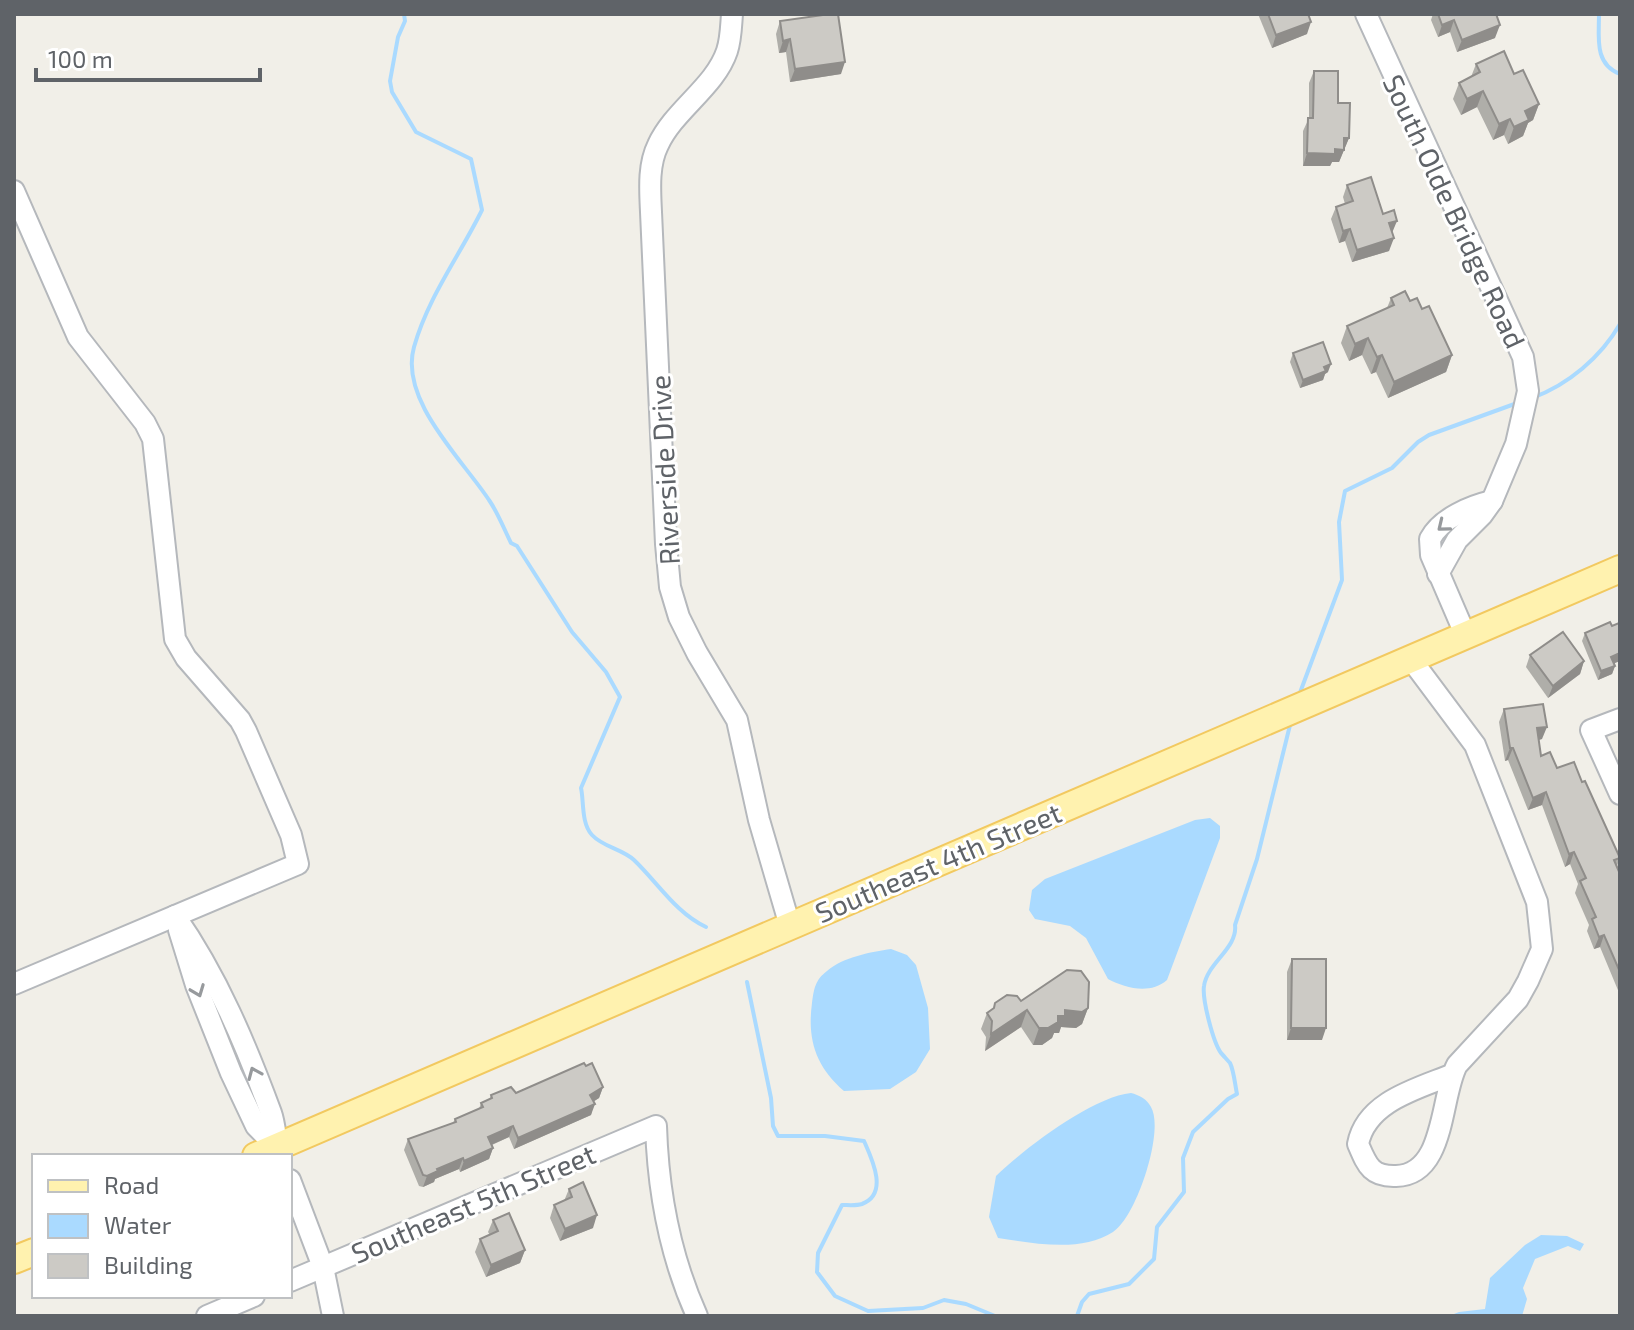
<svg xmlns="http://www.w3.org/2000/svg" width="1634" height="1330" viewBox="0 0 1634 1330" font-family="'Exo 2',sans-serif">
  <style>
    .water { fill: #aadaff }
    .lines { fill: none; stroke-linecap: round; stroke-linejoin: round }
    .stream { stroke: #aadaff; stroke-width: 4 }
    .minor-casing { stroke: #b5b8bc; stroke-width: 24 }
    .major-casing { stroke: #f2c960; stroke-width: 30 }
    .minor { stroke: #fff; stroke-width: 20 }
    .major { stroke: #fff2af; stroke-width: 26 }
    .wall { fill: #afaea9 }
    .shaded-wall { fill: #8f8d8a }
    .building { fill: #cccac5; stroke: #8f8d8a; stroke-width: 2 }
    .oneway { stroke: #979a9d }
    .labels { text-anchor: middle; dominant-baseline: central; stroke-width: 6; stroke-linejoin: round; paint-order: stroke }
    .street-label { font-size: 28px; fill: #5f6368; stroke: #fff }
  </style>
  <rect width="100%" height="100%" fill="#f1efe8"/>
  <g class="water">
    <path d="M1210,818L1220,826V838L1167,980C1150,995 1125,988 1108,979L1086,938L1070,926L1035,919L1029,910L1032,890L1045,879L1195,820Z"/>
    <path d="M891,949L907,955L916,965L928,1008L930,1049L916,1072L890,1089L844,1091C816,1067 807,1040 812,1003C814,989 815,980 827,971C843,957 871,952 891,949Z"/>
    <path d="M1131,1093C1139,1095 1147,1099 1151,1107C1165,1131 1136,1218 1113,1232C1081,1253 1034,1243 998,1238L989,1217L996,1176C1025,1148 1092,1097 1131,1093Z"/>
    <path d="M1541,1235L1567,1236L1584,1244L1580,1251L1568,1246L1535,1259L1523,1288L1527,1299L1522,1316H1449L1459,1312L1485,1309L1490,1278L1525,1245Z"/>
  </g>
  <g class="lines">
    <g class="stream">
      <path d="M404,14L405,21L398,37L390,81L392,92L416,132L471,159L482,210C460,255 428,297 414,347C399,400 462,459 489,500C498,513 504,529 511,543L517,546L572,632L606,672L620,697L581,788C584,801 581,823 592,835C603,847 622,849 634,860C658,883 676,913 706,927"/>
      <path d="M1599,14C1599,38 1594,64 1620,74"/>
      <path d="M1532,398C1568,385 1601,357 1620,324"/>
      <path d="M1298,698L1342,580L1339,522L1345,491L1392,468L1418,442L1429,435L1520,402"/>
      <path d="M747,982L771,1098L773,1126L778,1136H825L864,1141C872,1159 889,1194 862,1204C856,1206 848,1205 842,1205L818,1253L817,1272L835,1296L868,1311L923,1308L944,1300L966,1304L995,1316"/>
      <path d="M1077,1316L1082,1302L1089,1294L1129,1284L1154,1259L1157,1227L1184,1192L1183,1158L1193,1132L1228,1099L1237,1094C1235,1085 1234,1071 1230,1063C1229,1062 1222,1054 1221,1053C1213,1042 1202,999 1204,986C1207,963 1238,948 1235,925L1257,859L1291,721"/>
    </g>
    <g class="minor-casing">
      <g id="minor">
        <path d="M732,14C731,26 731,39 727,51C715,87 674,110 658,145C648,165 650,190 651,212L666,544L670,587L679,617L697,653L737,720L759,820L790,926"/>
        <path d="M1366,14L1523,357L1528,391L1516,444L1492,501L1482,515L1457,540L1438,574"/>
        <path d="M14,191L78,337L145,423L153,439L175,639L186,658L240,720L246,731L291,835L298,864L14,984"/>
        <path d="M1465,634L1431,555L1430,539C1441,518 1471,506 1492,501"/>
        <path d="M1410,658L1475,745L1537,902L1542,949L1528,981L1518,999L1457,1065C1440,1096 1446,1175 1396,1176C1371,1177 1367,1165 1358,1144C1366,1102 1416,1089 1451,1075"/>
        <path d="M1620,719L1591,730L1620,794"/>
        <path d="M175,916C217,976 246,1045 271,1113C276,1127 275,1142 280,1156"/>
        <path d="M179,930L196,985L231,1073L256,1126L277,1147"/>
        <path d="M290,1180L323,1267L333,1316"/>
        <path d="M290,1281L656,1126C658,1191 670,1256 697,1316"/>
        <path d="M207,1316L254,1296"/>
      </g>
    </g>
    <g class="major-casing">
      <g id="major">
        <path d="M256,1156L1620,569"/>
        <path d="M14,1260L34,1252"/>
      </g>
    </g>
    <use href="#minor" class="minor"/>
    <use href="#major" class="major"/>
  </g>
  <g class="wall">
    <path d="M1258,14H1308L1307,34L1272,48Z"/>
    <path d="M1433,14H1496L1495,38L1457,52L1450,32L1438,37L1431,20Z"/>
    <path d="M780,21L841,74L790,82L786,52L779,53L776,34Z"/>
    <path d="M1476,64L1514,74L1539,104L1533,120L1528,123L1523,136L1508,144L1504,135L1493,140L1477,107L1461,115L1453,99L1459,83L1471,77Z"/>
    <path d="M1314,71L1338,103L1349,138L1339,162H1332L1330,166H1303V131L1309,118V83Z"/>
    <path d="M1347,185L1392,233L1389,251L1352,262L1345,241L1339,243L1331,219L1336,207L1345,204L1343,197Z"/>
    <path d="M1391,298L1410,301L1422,309L1452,355L1446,372L1388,398L1376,372L1371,374L1362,355L1349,361L1341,343L1347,326L1387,308Z"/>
    <path d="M1293,353L1328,372L1325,374L1323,380L1300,388L1290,362Z"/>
    <path d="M1612,626L1615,666L1612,674L1598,680L1582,641L1585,633Z"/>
    <path d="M1530,655L1584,661L1580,674L1548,698L1526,667Z"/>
    <path d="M1504,709L1542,739L1539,740L1541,756L1557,768L1582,782L1620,858L1617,866L1620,874V995L1600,947L1594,949L1587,931L1589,925L1575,893L1578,884L1570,864L1565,867L1542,805L1528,810L1508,760L1505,761L1499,722Z"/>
    <path d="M1292,959L1322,1040H1287V972Z"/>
    <path d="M1021,1001L1088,1008L1082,1024L1076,1028L1061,1027L1059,1033H1054L1052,1038L1042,1045H1033L1021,1027L985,1051L986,1037L981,1029L987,1013L993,1009L995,1003Z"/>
    <path d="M586,1066L603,1087L599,1098L593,1102L591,1115L514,1149L509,1137L492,1145L493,1148L489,1159L460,1172L459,1169L435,1179L434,1182L423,1187L419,1186L404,1150L408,1139L453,1123L455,1119L479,1109L481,1103L490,1099L491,1095L516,1093Z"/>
    <path d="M569,1189L593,1228L560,1241L550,1218L554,1205L564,1201Z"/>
    <path d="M493,1220L525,1250L520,1263L486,1277L475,1252L480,1239L490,1235L488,1232Z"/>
  </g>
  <g class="shaded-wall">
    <path d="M1454,20L1450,32L1438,37L1442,25Z"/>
    <path d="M1311,22L1307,34L1272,48L1276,35Z"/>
    <path d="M1500,25L1495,38L1457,52L1462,40Z"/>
    <path d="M790,39L786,52L779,53L783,41Z"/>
    <path d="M845,62L841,74L790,82L795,69Z"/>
    <path d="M1483,91L1477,107L1461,115L1467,99Z"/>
    <path d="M1539,104L1533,120L1528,123L1523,136L1508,144L1514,127L1525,111Z"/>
    <path d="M1510,119L1504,135L1493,140L1499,124Z"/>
    <path d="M1344,138H1349L1339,162H1332L1330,166H1303L1307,153L1335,149Z"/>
    <path d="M1397,221L1392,233L1389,223Z"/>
    <path d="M1350,229L1345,241L1339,243L1343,231Z"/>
    <path d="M1394,238L1389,251L1352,262L1357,250Z"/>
    <path d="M1368,338L1362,355L1349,361L1355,344Z"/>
    <path d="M1382,355L1376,372L1371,374L1377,357Z"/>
    <path d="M1452,355L1446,372L1388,398L1394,382Z"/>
    <path d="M1331,364L1328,372L1325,374L1323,380L1300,388L1303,380L1324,367Z"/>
    <path d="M1620,653V661L1608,666L1611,657Z"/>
    <path d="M1584,661L1580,674L1548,698L1553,686Z"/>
    <path d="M1615,666L1612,674L1598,680L1601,671Z"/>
    <path d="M1547,727L1542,739L1533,741L1537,728Z"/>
    <path d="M1510,748H1513L1508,760L1505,761Z"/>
    <path d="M1546,792L1542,805L1528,810L1533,798Z"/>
    <path d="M1574,852L1570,864L1565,867L1569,854Z"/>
    <path d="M1604,935L1600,947L1594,949L1599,937Z"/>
    <path d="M1088,1008L1082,1024L1076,1028L1061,1027L1059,1033H1054L1052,1038L1042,1045H1033L1039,1028L1065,1010Z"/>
    <path d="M1027,1010L1021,1027L985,1051L991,1034Z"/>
    <path d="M1291,1028H1326L1322,1040H1287Z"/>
    <path d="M603,1087L599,1098L586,1106L590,1095Z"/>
    <path d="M595,1104L591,1115L514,1149L518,1138Z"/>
    <path d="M513,1126L509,1137L484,1148L488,1137Z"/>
    <path d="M493,1148L489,1159L460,1172L464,1161Z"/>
    <path d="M463,1158L459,1169L435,1179L434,1182L423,1187L427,1176L437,1169Z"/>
    <path d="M597,1215L593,1228L560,1241L565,1229Z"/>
    <path d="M525,1250L520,1263L486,1277L491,1265Z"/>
  </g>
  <g class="building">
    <path d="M830,14H838L845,62L795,69L790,39L783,41L780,21Z"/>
    <path d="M1268,14H1308L1311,22L1276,35Z"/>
    <path d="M1438,14H1496L1500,25L1462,40L1454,20L1442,25Z"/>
    <path d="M1504,51L1514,74L1523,70L1539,104L1525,111L1529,120L1514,127L1510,119L1499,124L1483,91L1467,99L1459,83L1480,72L1476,64Z"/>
    <path d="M1314,71H1338V103H1350L1349,138H1344V150L1335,149V154L1307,153L1308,118H1313Z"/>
    <path d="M1371,177L1383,214L1394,210L1397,221L1389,223L1394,238L1357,250L1350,229L1343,231L1336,207L1353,201L1347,185Z"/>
    <path d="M1405,291L1410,301L1417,298L1422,309L1429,306L1452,355L1394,382L1382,355L1377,357L1368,338L1355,344L1347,326L1394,305L1391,298Z"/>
    <path d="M1323,342L1331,364L1324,367L1326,371L1303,380L1293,353Z"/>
    <path d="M1610,622L1612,626L1619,623L1620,626V653L1611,657L1615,666L1601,671L1585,633Z"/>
    <path d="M1563,632L1584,661L1553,686L1530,655Z"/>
    <path d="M1543,704L1547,727L1537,728L1541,756L1550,752L1557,768L1574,762L1582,782L1585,781L1620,858L1614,860L1620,874V972L1604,935L1599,937L1592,919L1596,917L1580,881L1586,878L1574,852L1569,854L1546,792L1533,798L1513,748H1510L1504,709Z"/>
    <path d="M1292,959H1326V1028H1291Z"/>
    <path d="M1067,970L1081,971L1089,982L1088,1008L1082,1012L1065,1010V1016H1058V1022L1048,1028H1039L1027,1010L991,1034L992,1021L987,1013L994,1008L995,1003L1007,995L1017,996L1021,1001Z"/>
    <path d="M584,1063L586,1066L592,1063L603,1087L590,1095L595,1104L518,1138L513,1126L488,1137L493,1148L464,1161L463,1158L437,1169L438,1171L427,1176L423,1175L408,1139L456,1122L455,1119L483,1107L481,1103L492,1098L491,1095L511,1087L516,1093Z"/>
    <path d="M583,1182L597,1215L565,1229L554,1205L572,1197L569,1189Z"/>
    <path d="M509,1213L525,1250L491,1265L480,1239L498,1231L493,1220Z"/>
  </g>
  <defs><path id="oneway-chevron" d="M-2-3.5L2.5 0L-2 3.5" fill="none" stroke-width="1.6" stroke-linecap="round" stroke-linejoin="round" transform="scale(2)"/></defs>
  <g class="oneway">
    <use href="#oneway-chevron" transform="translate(1443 526) rotate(141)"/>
    <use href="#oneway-chevron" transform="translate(198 991) rotate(69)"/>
    <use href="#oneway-chevron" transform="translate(254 1073) rotate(-113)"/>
  </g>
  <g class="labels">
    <g class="street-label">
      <text transform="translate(1455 211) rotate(65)">South Olde Bridge Road</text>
      <text transform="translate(664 470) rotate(-93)">Riverside Drive</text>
      <text transform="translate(938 862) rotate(-23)">Southeast 4th Street</text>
      <text transform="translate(473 1203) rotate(-23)">Southeast 5th Street</text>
    </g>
  </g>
  <rect width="1634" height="1330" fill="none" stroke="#5f6368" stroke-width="32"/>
  <rect x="32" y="1154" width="260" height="144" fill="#ffffff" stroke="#bfc1c3" stroke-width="2"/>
  <rect x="48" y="1180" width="40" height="12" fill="#fff2af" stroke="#bfc1c3" stroke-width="2"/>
  <text x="104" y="1194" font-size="24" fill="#5f6368">Road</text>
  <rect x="48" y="1214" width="40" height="24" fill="#aadaff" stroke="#bfc1c3" stroke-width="2"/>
  <text x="104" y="1234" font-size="24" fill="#5f6368">Water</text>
  <rect x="48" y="1254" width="40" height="24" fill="#cccac5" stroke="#bfc1c3" stroke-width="2"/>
  <text x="104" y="1274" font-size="24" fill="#5f6368">Building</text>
  <path d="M36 68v12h224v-12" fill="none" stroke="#5f6368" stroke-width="4"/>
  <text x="48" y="68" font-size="24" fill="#5f6368" stroke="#ffffff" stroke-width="6" paint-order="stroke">100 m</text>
</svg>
